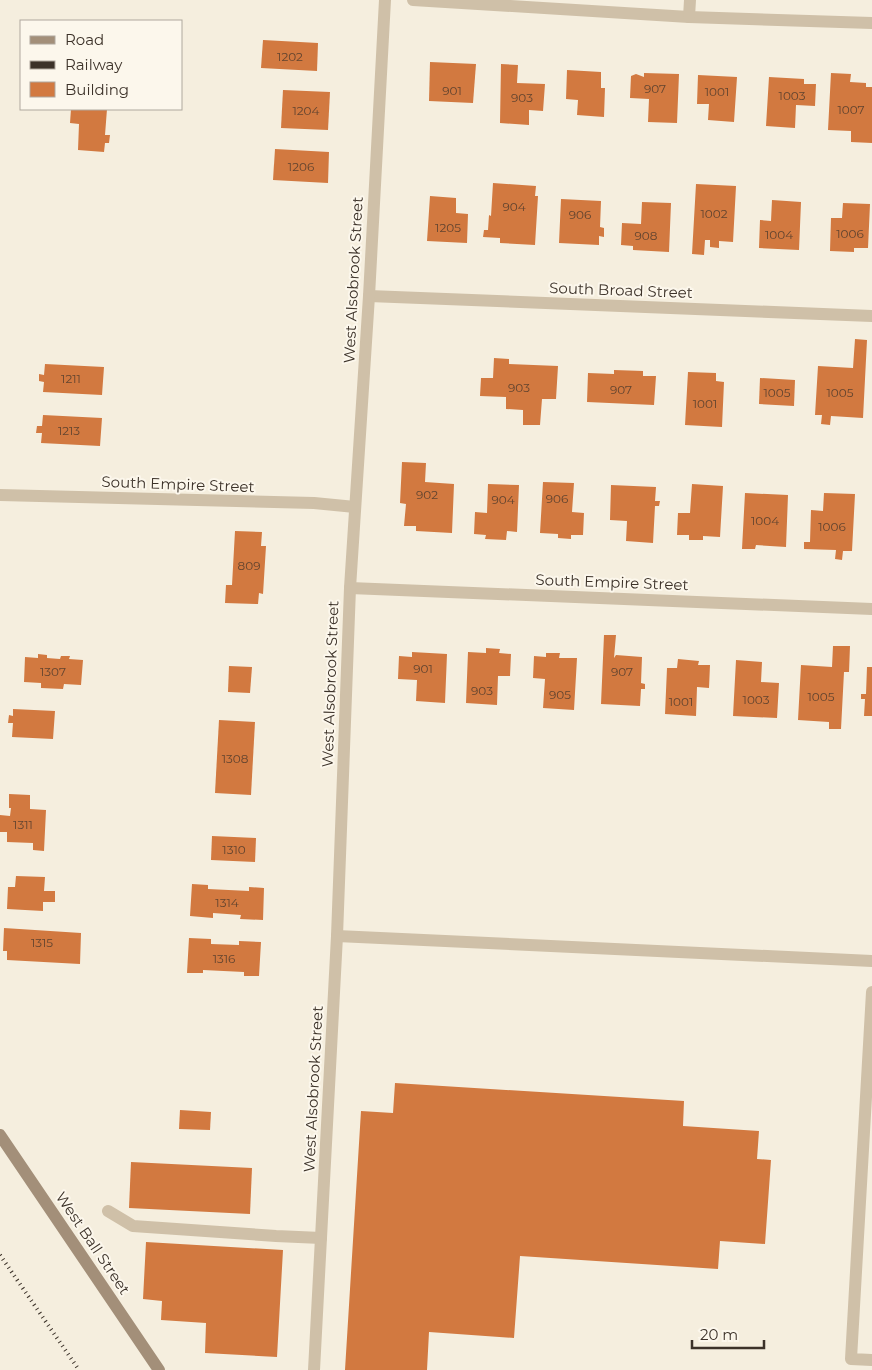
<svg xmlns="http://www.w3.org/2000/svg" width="872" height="1370" viewBox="0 0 872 1370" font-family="Montserrat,sans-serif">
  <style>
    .building { fill: #d27940 }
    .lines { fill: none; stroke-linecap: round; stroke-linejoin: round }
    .lane { stroke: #cfc0a8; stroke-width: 12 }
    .street { stroke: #cfc0a8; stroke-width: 12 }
    .secondary { stroke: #a38f79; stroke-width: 12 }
    .rail { stroke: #3c3229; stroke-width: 4; stroke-dasharray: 1 4; stroke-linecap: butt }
    .labels { text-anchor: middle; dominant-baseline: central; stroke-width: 4; stroke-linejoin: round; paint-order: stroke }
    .number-label { font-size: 12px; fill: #62442f }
    .street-label { font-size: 15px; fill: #3c3229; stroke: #fcf7ec }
  </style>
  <rect width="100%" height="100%" fill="#f5eede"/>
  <g class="building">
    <path d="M263,40L318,43L317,71L261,68Z"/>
    <path d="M430,62L476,64L473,103L429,101Z"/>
    <path d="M501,64L518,65L517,83L545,84L543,111L529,110V125L500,123Z"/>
    <path d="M567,70L601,72V88H605L604,117L577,115L578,100L566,99Z"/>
    <path d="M644,73L679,74L677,123L648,122L649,99L630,98L631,76L636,74L644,77Z"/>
    <path d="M831,73L851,74L850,82L866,83V87H872V143L851,142V131L828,130Z"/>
    <path d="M698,75L737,77L734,122L708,120L709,104H697Z"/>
    <path d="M769,77L804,79V84H816L815,106L796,105L795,128L766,126Z"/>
    <path d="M283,90L330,92L328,130L281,128Z"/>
    <path d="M71,109H107L105,135H110L109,143H105L104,152L78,150L79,124L70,123Z"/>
    <path d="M275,149L329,152L328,183L273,180Z"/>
    <path d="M493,183L536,186L535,196H538L535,245L500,243V238L483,237L484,230H488L489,215L491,216Z"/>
    <path d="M696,184L736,186L733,242L719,241V248L710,247V240H705L704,255L692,254Z"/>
    <path d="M430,196L456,198V213L468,214L467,243L427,241Z"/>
    <path d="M561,199L601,201L600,227L604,228V237L599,236V245L559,243Z"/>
    <path d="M772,200L801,202L799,250L759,248L760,220L771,221Z"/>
    <path d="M642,202L671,203L669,252L633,250V246L621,245L622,223L641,224Z"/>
    <path d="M843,203L870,204L868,248H854V252L830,251L831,218H842Z"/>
    <path d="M855,339L867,340L863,418L831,416L830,425L821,424L822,415H815L818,366L853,368Z"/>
    <path d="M494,358L509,359V364L558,366L556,399H542L540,425H523V410L506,409V397L480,396L481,378H493Z"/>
    <path d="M45,364L104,367L102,395L43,392L44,382L39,381V374L44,375Z"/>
    <path d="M614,370L643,371V376H656L654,405L587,402L588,373L614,374Z"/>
    <path d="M688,372L716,373V381L724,382L722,427L685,425Z"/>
    <path d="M760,378L795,380L794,406L759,404Z"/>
    <path d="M43,415L102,418L100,446L41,443L42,433H36L37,426H42Z"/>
    <path d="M402,462L426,463L425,482L454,484L452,533L416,531V526H404L406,504L400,503Z"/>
    <path d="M543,482L574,483L572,512L584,513L583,535H571V539L558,538V534L540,533Z"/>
    <path d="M488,484L519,485L517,532L507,531L506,540L485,539L486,535L474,534L475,512L487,513Z"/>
    <path d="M692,484L723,486L720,537L703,536V540H689V535H677L678,513H690Z"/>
    <path d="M611,485L656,487L655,501H660L659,506H655L653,543L626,541L627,521L610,520Z"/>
    <path d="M745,493L788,495L786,547L756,545L755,549H742Z"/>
    <path d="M824,493L855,494L852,551H843L842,560L835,559L836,550L804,549V542H810L811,510L823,511Z"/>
    <path d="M235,531L262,532L261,546H266L263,594L259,593L258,604L225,603L226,585H232Z"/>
    <path d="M604,635H616L614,658L616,655L642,657L641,683L645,684V689H641L640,706L601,704Z"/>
    <path d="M833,646H850L849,672H844L841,729H829V722L798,720L801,665L832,667Z"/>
    <path d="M486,648L500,649L499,653L511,654L510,676H498L497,705L466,703L468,652L486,653Z"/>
    <path d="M412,652L447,654L445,703L416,701L417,680L398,679L399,656L412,657Z"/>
    <path d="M546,653H560L559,658H577L574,710L543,708L545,679L533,678L534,656L546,657Z"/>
    <path d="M38,654L47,655V658L60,659L61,656H70L69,659L83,660L81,685L64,684L63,689L41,688V683L24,682L25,657L38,658Z"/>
    <path d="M678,659L699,661L698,665H710L709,688L697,687L696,716L665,714L667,668H677Z"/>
    <path d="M736,660L762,662L761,682L779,683L777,718L733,716Z"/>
    <path d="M229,666L252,667L250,693L228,692Z"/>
    <path d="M867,667H872V716H864L865,699H861V694H866Z"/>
    <path d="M13,709L55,711L53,739L12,737L13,723H8L9,715L13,716Z"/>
    <path d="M219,720L255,722L251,795L215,793Z"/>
    <path d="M9,794L30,795V809L46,810L44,851L33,850V843L7,842V832H0V815L10,816L11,808H9Z"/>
    <path d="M212,836L256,838L255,862L211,860Z"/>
    <path d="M16,876L45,877L44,891H55V902H43V911L7,909L8,887H15Z"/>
    <path d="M192,884L208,885V889L249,891V887L264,888L263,920L240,919L241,915L213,913V918L190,916Z"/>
    <path d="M4,928L81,933L80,964L7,960V951H3Z"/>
    <path d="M189,938L211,939V944L239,945V941L261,942L259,976H244V972L203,970V973H187Z"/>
    <path d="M395,1083L684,1101L683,1126L759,1131L757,1159L771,1160L765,1244L720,1241L718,1269L520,1256L514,1338L429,1332L427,1370H345L361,1111L393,1113Z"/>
    <path d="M180,1110L211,1112L210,1130L179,1129Z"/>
    <path d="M131,1162L252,1168L250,1214L129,1208Z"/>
    <path d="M146,1242L283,1250L277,1357L205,1353L206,1323L161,1320L162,1301L143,1299Z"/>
  </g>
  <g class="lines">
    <g class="lane">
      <path d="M337,936L872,961"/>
      <path d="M872,992L851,1359L872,1360"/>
      <path d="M108,1211L133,1226L276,1236L321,1238"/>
    </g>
    <g class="street">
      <path d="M413,0L689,17L872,23"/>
      <path d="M689,17L690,0"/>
      <path d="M369,296L872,316"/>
      <path d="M0,495L314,503L355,507"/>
      <path d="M350,588L872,609"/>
      <path d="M314,1370L337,936L350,588L369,296L385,0"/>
    </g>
    <path class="secondary" d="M0,1135L159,1370"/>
    <path class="rail" d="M0,1255L79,1370"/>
  </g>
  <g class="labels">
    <g class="number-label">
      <text x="290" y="56">1202</text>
      <text x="655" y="88">907</text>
      <text x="452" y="90">901</text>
      <text x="717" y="91">1001</text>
      <text x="792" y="95">1003</text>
      <text x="522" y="97">903</text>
      <text x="851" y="109">1007</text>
      <text x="306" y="110">1204</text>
      <text x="301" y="166">1206</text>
      <text x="514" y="206">904</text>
      <text x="714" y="213">1002</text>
      <text x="580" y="214">906</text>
      <text x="448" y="227">1205</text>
      <text x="850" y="233">1006</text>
      <text x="779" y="234">1004</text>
      <text x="646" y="235">908</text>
      <text x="71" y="378">1211</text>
      <text x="519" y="387">903</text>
      <text x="621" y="389">907</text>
      <text x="777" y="392">1005</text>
      <text x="840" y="392">1005</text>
      <text x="705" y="403">1001</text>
      <text x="69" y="430">1213</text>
      <text x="427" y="494">902</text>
      <text x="557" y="498">906</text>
      <text x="503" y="499">904</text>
      <text x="765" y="520">1004</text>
      <text x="832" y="526">1006</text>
      <text x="249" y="565">809</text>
      <text x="423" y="668">901</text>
      <text x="53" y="671">1307</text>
      <text x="622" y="671">907</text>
      <text x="482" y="690">903</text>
      <text x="560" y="694">905</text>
      <text x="821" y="696">1005</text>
      <text x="756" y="699">1003</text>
      <text x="681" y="701">1001</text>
      <text x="235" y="758">1308</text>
      <text x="23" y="824">1311</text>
      <text x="234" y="849">1310</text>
      <text x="227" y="902">1314</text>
      <text x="42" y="942">1315</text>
      <text x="224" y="958">1316</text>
    </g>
    <g class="street-label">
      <text transform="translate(353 280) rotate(-87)">West Alsobrook Street</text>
      <text transform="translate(621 290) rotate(2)">South Broad Street</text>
      <text transform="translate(178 484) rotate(2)">South Empire Street</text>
      <text transform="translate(612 582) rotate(2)">South Empire Street</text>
      <text transform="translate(330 684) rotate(-88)">West Alsobrook Street</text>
      <text transform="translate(313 1089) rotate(-87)">West Alsobrook Street</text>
      <text transform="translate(93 1243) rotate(56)">West Ball Street</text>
    </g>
  </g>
  <rect x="20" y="20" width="162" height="90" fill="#fcf7ec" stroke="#afa89e"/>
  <rect x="30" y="36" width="25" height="8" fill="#a38f79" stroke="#afa89e"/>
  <text x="65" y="45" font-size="15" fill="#3c3229">Road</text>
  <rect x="30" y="61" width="25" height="8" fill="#3c3229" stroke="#afa89e"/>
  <text x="65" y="70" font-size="15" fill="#3c3229">Railway</text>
  <rect x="30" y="82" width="25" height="15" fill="#d27940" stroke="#afa89e"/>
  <text x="65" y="95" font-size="15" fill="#3c3229">Building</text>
  <path d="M692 1340v8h72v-8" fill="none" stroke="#3c3229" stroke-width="2.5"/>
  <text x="700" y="1340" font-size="15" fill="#3c3229" stroke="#fcf7ec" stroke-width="4" paint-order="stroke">20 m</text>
</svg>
